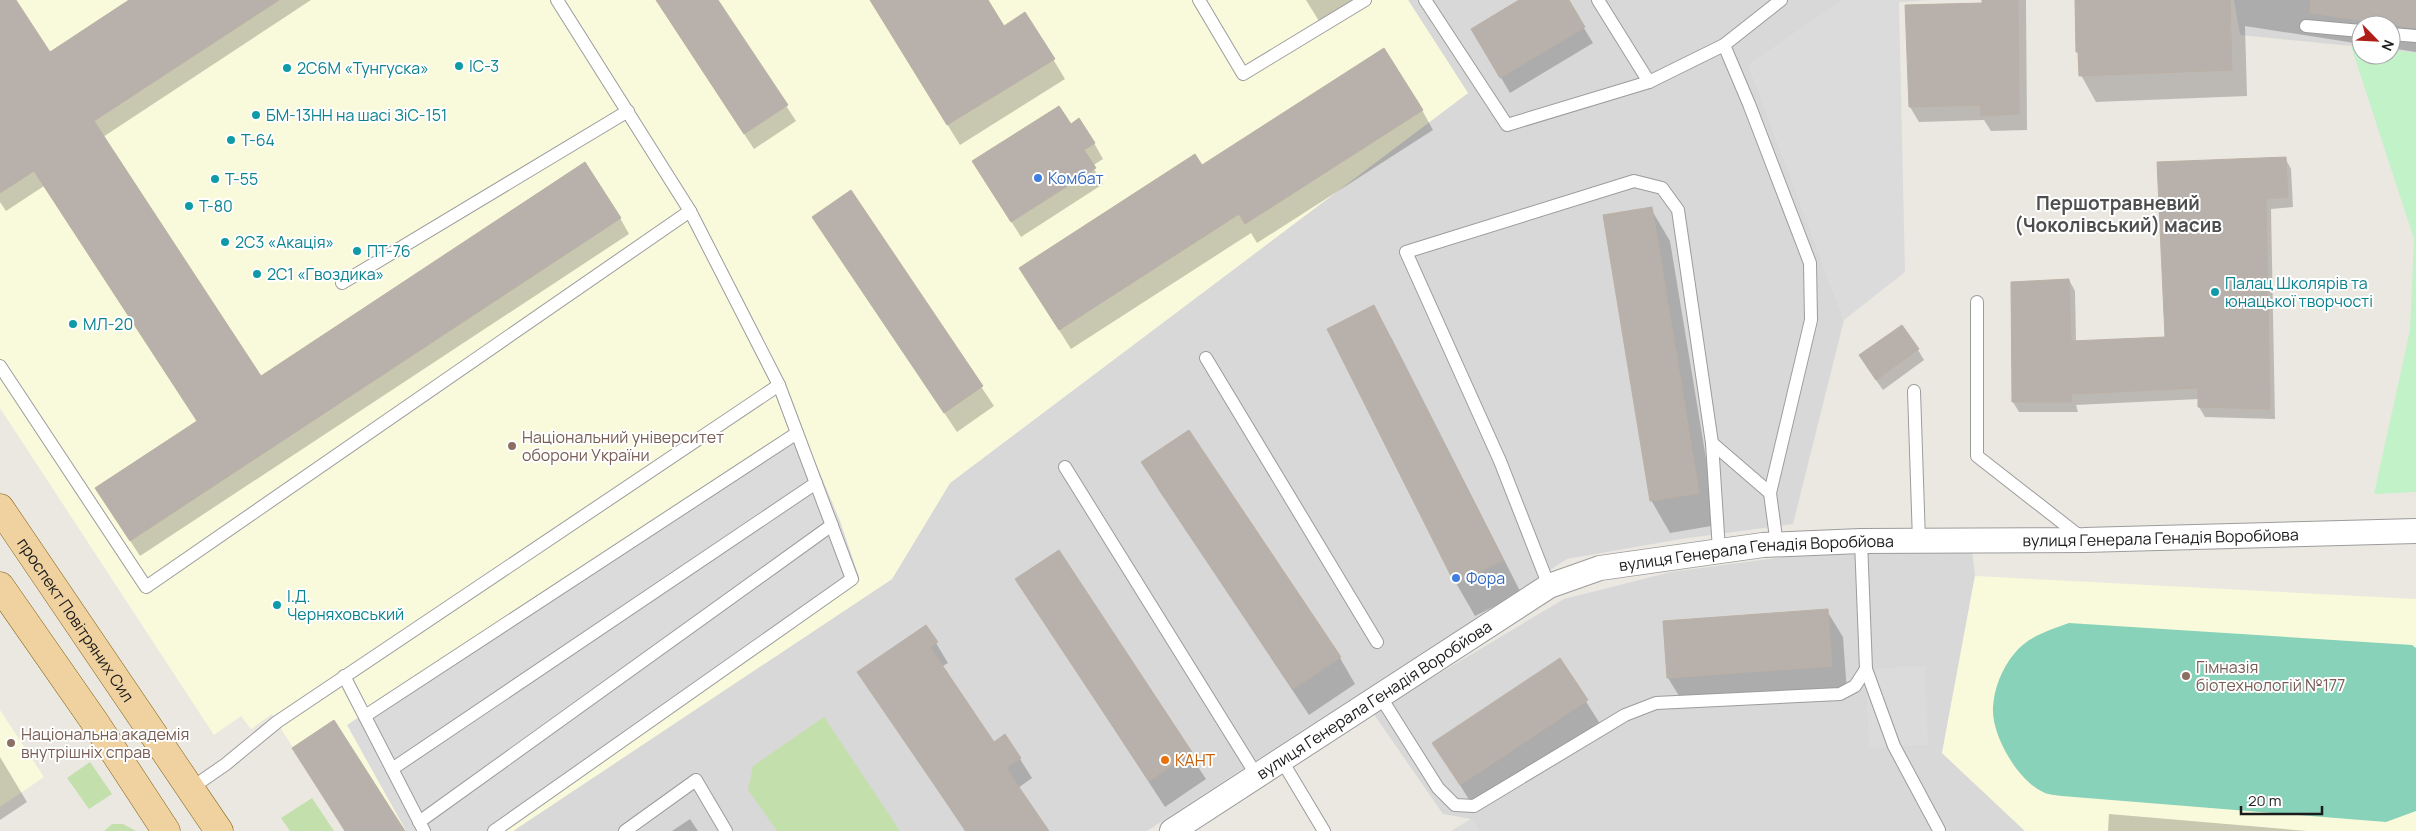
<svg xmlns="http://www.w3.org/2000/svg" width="2416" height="831" viewBox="0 0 2416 831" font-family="Manrope,sans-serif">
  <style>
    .residential { fill: #d9d8d8 }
    .education { fill: #f9fadb }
    .grass { fill: #c3e0ac }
    .park { fill: #c2f2c8 }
    .pitch { fill: #87d2b9 }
    .parking { fill: #dbdbdb }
    .shadow { fill: #0003 }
    .building { fill: #b8b1ab; stroke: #bbb0a5 }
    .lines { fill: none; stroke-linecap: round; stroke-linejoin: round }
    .service-casing { stroke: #9c9c9c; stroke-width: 14 }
    .minor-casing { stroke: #9c9c9c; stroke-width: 26 }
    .primary-casing { stroke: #806111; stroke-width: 29 }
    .service { stroke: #fff; stroke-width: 12 }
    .minor { stroke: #fff; stroke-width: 24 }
    .primary { stroke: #f0d2a1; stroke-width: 28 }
    .culture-dot { fill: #0f9aa8; stroke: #fff; stroke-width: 2 }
    .shop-dot { fill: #3f7fe0; stroke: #fff; stroke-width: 2 }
    .education-dot { fill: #8d6e63; stroke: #fff; stroke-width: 2 }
    .food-dot { fill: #e8710a; stroke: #fff; stroke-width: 2 }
    .labels { text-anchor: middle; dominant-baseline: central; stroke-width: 4; stroke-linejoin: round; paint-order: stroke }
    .culture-label { font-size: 16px; fill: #0d838f; stroke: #fff; text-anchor: start }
    .shop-label { font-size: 16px; fill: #366cbe; stroke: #fff; text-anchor: start }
    .education-label { font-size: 16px; fill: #785e54; stroke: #fff; text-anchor: start }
    .street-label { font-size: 16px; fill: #1b1b1b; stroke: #fff }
    .food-label { font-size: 16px; fill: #c56008; stroke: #fff; text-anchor: start }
    .quarter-label { font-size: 19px; font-weight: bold; fill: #4e4e4e; stroke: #fff }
  </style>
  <rect width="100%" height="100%" fill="#ebe8e1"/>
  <g class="residential">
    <path d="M1408,0H1843L1749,65L1844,320L1793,524L1681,539L1567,559L1147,831H513L892,579L950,483L1468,93Z"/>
    <path d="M2234,0H2416V53L2391,50V25H2361V47L2240,35Z"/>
    <path d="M1972,551L1975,576L1942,753L2025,831H1478L1471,819L1443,814L1373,713L1564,599L1671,572L1792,556Z"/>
  </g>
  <g class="education">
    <path d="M0,0H1408L1468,93L950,483L892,579L513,831H345L272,714L251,729L241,716L214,735L0,408Z"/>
    <path d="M1975,576L2416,599V831H2025L1942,753Z"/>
    <path d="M0,710L44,777L0,807Z"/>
  </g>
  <g class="grass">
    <path d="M824,717L900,831H777L748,790L753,766Z"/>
    <path d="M90,762L112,794L89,809L67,778Z"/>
    <path d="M312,798L334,831H290L281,818Z"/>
    <path d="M112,824H123L136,831H104Z"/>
  </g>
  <path class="park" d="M2351,46L2361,47V55H2391V50L2416,53V492L2374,494L2410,330L2414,239Z"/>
  <path class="pitch" d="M2069,623L2412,645L2416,648V811L2386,822L2062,796C2056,795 2048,795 2043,792C2017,780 1991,734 1993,707C1994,689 2002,668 2014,654C2028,636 2048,631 2069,623Z"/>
  <g class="parking">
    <path d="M1843,0H1930L1899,2L1905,272L1844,320L1749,65Z"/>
    <path d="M800,426L840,521L859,577L500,831H406L347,725Z"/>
    <path d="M1925,666L1928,745L1869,748L1866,669Z"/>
    <path d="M1471,819L1478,831H1451Z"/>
  </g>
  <g class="shadow">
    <path d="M0,0H14L49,54L131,0H311L103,137L261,377L620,218L629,234L140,556L96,488L198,422L44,186L6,211L0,202Z"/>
    <path d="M656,0H717L796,121L754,149Z"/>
    <path d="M870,0H986L1003,27L1053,59L1065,79L960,145Z"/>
    <path d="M1306,0H1352L1319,21Z"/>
    <path d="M1522,0H1567L1593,43L1510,93L1473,30Z"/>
    <path d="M1983,0H2026L2027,130L1991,131L1984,120L1919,122L1910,107L1983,4Z"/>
    <path d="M2076,0H2416V52L2391,48V25H2361V44L2245,26L2247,96L2096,102L2081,75L2080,56L2077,52Z"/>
    <path d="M1422,110L1433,130L1257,243L1251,233L1071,349L1020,268L1202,166Z"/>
    <path d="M1070,125L1094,143L1103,159L1092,166L1103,184L1021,237L983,177Z"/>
    <path d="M2285,158L2291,169L2293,207L2271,209L2275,419L2205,417L2199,407V399L2076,405L2078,412H2019L2013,402L2069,280L2075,291L2076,342L2167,338Z"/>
    <path d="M851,192L994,406L957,432L814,217Z"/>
    <path d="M1651,209L1670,241L1717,525L1670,533L1651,500Z"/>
    <path d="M1373,307L1392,339L1521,593L1475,616L1456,583L1328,330Z"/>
    <path d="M1918,350L1924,360L1883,390L1866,366Z"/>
    <path d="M1143,462L1340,658L1355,684L1309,715L1158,489Z"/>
    <path d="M1058,552L1206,779L1165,807L1017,580Z"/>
    <path d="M1827,611L1843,637L1847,693L1684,704L1668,678Z"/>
    <path d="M936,643L948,663L941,667L994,744L1020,759L1032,778L1018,788L1047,831H965L859,672Z"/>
    <path d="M1560,660L1602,727L1476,811L1434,743Z"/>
    <path d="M0,757L27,802L0,820Z"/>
    <path d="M2109,814L2307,831H2108Z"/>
    <path d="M690,819L698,831H672Z"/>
  </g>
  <g class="building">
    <path d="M0,0H16L50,52L129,0H279L94,121L261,376L585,162L621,218L130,541L95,488L197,421L34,171L0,193Z"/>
    <path d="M656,0H718L788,105L744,134Z"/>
    <path d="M870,0H988L1004,26L1025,12L1055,59L947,125Z"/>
    <path d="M1519,0H1569L1585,27L1500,78L1471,29Z"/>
    <path d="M1982,0H2018L2019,114L1981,116L1980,105L1909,107L1905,5L1982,3Z"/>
    <path d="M2075,0H2230L2232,70L2079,76L2078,52H2076Z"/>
    <path d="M2311,0H2416V28L2310,13Z"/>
    <path d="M1384,48L1423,110L1245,224L1239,214L1059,330L1019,268L1195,154L1202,165Z"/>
    <path d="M1059,106L1071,124L1079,118L1095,143L1084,150L1096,168L1011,222L972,161Z"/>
    <path d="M2286,157L2288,197L2266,199L2270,409L2198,407V388L2071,394L2072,402H2012L2011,282L2069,279L2071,341L2165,337L2157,162Z"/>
    <path d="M851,190L983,386L944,413L812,217Z"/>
    <path d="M1652,207L1699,493L1650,501L1603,215Z"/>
    <path d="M1374,305L1503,560L1455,584L1327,329Z"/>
    <path d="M1902,325L1919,349L1876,380L1859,355Z"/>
    <path d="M1189,430L1341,657L1293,689L1141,462Z"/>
    <path d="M1059,550L1192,752L1149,781L1015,579Z"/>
    <path d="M1828,609L1832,666L1667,678L1663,621Z"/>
    <path d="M926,625L938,642L930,647L994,742L1005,734L1021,758L1006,768L1049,831H966L857,672Z"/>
    <path d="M1560,658L1588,700L1460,785L1432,743Z"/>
    <path d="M334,720L405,831H345L292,748Z"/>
  </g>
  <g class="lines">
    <g class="service-casing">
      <g id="service">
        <path d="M1199,0L1243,74L1365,0"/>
        <path d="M1425,0L1507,125L1649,82L1724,45L1781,0"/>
        <path d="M1598,0L1649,82"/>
        <path d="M2306,26L2361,31"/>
        <path d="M2391,34L2416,36"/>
        <path d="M1724,45L1749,104L1810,263L1811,320L1770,493L1777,545"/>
        <path d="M342,283L628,111"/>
        <path d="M1977,302V456L2082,538"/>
        <path d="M1206,358L1377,642"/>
        <path d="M0,366L146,587L690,211"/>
        <path d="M1914,391L1919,541"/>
        <path d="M1712,443L1719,550"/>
        <path d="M1065,467L1257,776"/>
        <path d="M1861,541L1866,669L1894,746L1939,830"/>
        <path d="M1549,586L1500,461L1406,252L1634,181L1662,188L1678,210L1712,443L1770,493"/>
        <path d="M344,676L424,831"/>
        <path d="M1380,696L1438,788L1455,805L1474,806L1625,715L1656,703L1840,694L1855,686L1866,669"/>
        <path d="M365,716L797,433"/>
        <path d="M1282,761L1324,831"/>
        <path d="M392,769L816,483"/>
        <path d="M190,789L226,764L277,722L779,385"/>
        <path d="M419,822L832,525"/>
        <path d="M494,831L852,579L779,385L690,211L557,0"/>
        <path d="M625,831L696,780L726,831"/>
      </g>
    </g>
    <g class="minor-casing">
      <g id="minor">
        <path id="s1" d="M1172,831L1549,586L1600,568L1763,545L1861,541L2084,540L2416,531"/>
      </g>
    </g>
    <g class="primary-casing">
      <g id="primary">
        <path id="s2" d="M0,508L219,831"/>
        <path d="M0,586L94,721L166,831"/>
      </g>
    </g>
    <use href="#service" class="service"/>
    <use href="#minor" class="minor"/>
    <use href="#primary" class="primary"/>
  </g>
  <g class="culture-dot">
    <circle cx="459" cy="66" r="5"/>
    <circle cx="287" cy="68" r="5"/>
    <circle cx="256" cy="115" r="5"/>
    <circle cx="231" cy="140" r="5"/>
    <circle cx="215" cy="179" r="5"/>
    <circle cx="189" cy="206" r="5"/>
    <circle cx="225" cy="242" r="5"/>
    <circle cx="357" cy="251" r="5"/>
    <circle cx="257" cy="274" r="5"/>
    <circle cx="2215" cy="292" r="5"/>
    <circle cx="73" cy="324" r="5"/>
    <circle cx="277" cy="605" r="5"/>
  </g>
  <g class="shop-dot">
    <circle cx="1038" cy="178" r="5"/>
    <circle cx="1456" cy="578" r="5"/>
  </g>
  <g class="education-dot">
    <circle cx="512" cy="446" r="5"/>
    <circle cx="2186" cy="676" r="5"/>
    <circle cx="11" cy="743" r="5"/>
  </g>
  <circle class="food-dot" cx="1165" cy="760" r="5"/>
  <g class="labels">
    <g class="culture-label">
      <text x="469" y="66">ІС-3</text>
      <text x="297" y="68">2С6М «Тунгуска»</text>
      <text x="266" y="115">БМ-13НН на шасі ЗіС-151</text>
      <text x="241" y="140">Т-64</text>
      <text x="225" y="179">Т-55</text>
      <text x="199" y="206">Т-80</text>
      <text x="235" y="242">2С3 «Акація»</text>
      <text x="367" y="251">ПТ-76</text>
      <text x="267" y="274">2С1 «Гвоздика»</text>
      <text x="2225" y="283">Палац Школярів та<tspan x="2225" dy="18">юнацької творчості</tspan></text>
      <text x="83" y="324">МЛ-20</text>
      <text x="287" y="596">І.Д.<tspan x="287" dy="18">Черняховський</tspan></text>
    </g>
    <g class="shop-label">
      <text x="1048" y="178">Комбат</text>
      <text x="1466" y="578">Фора</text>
    </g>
    <g class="education-label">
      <text x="522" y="437">Національний університет<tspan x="522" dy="18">оборони України</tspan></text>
      <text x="2196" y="667">Гімназія<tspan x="2196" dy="18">біотехнологій №177</tspan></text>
      <text x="21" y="734">Національна академія<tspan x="21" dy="18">внутрішніх справ</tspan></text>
    </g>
    <g class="street-label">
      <text stroke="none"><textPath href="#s1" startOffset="1066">вулиця Генерала Генадія Воробйова</textPath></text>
      <text stroke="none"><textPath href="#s1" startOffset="661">вулиця Генерала Генадія Воробйова</textPath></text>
      <text stroke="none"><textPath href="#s2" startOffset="135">проспект Повітряних Сил</textPath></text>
      <text stroke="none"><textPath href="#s1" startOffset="241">вулиця Генерала Генадія Воробйова</textPath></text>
    </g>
    <g class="food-label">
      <text x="1175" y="760">КАНТ</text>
    </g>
    <g class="quarter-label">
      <text x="2118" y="203">Першотравневий<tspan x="2118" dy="22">(Чоколівський) масив</tspan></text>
    </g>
  </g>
  <g transform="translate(2376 40) rotate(114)"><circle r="24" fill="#ffffff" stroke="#a4a4a4"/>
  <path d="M0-4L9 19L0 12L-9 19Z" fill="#ae1f17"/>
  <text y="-8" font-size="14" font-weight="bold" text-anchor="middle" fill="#1b1b1b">N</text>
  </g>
  <path d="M2241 806v8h81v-8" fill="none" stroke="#1b1b1b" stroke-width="2.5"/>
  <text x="2248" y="806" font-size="15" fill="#1b1b1b" stroke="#ffffff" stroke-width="4" paint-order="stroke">20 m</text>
</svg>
